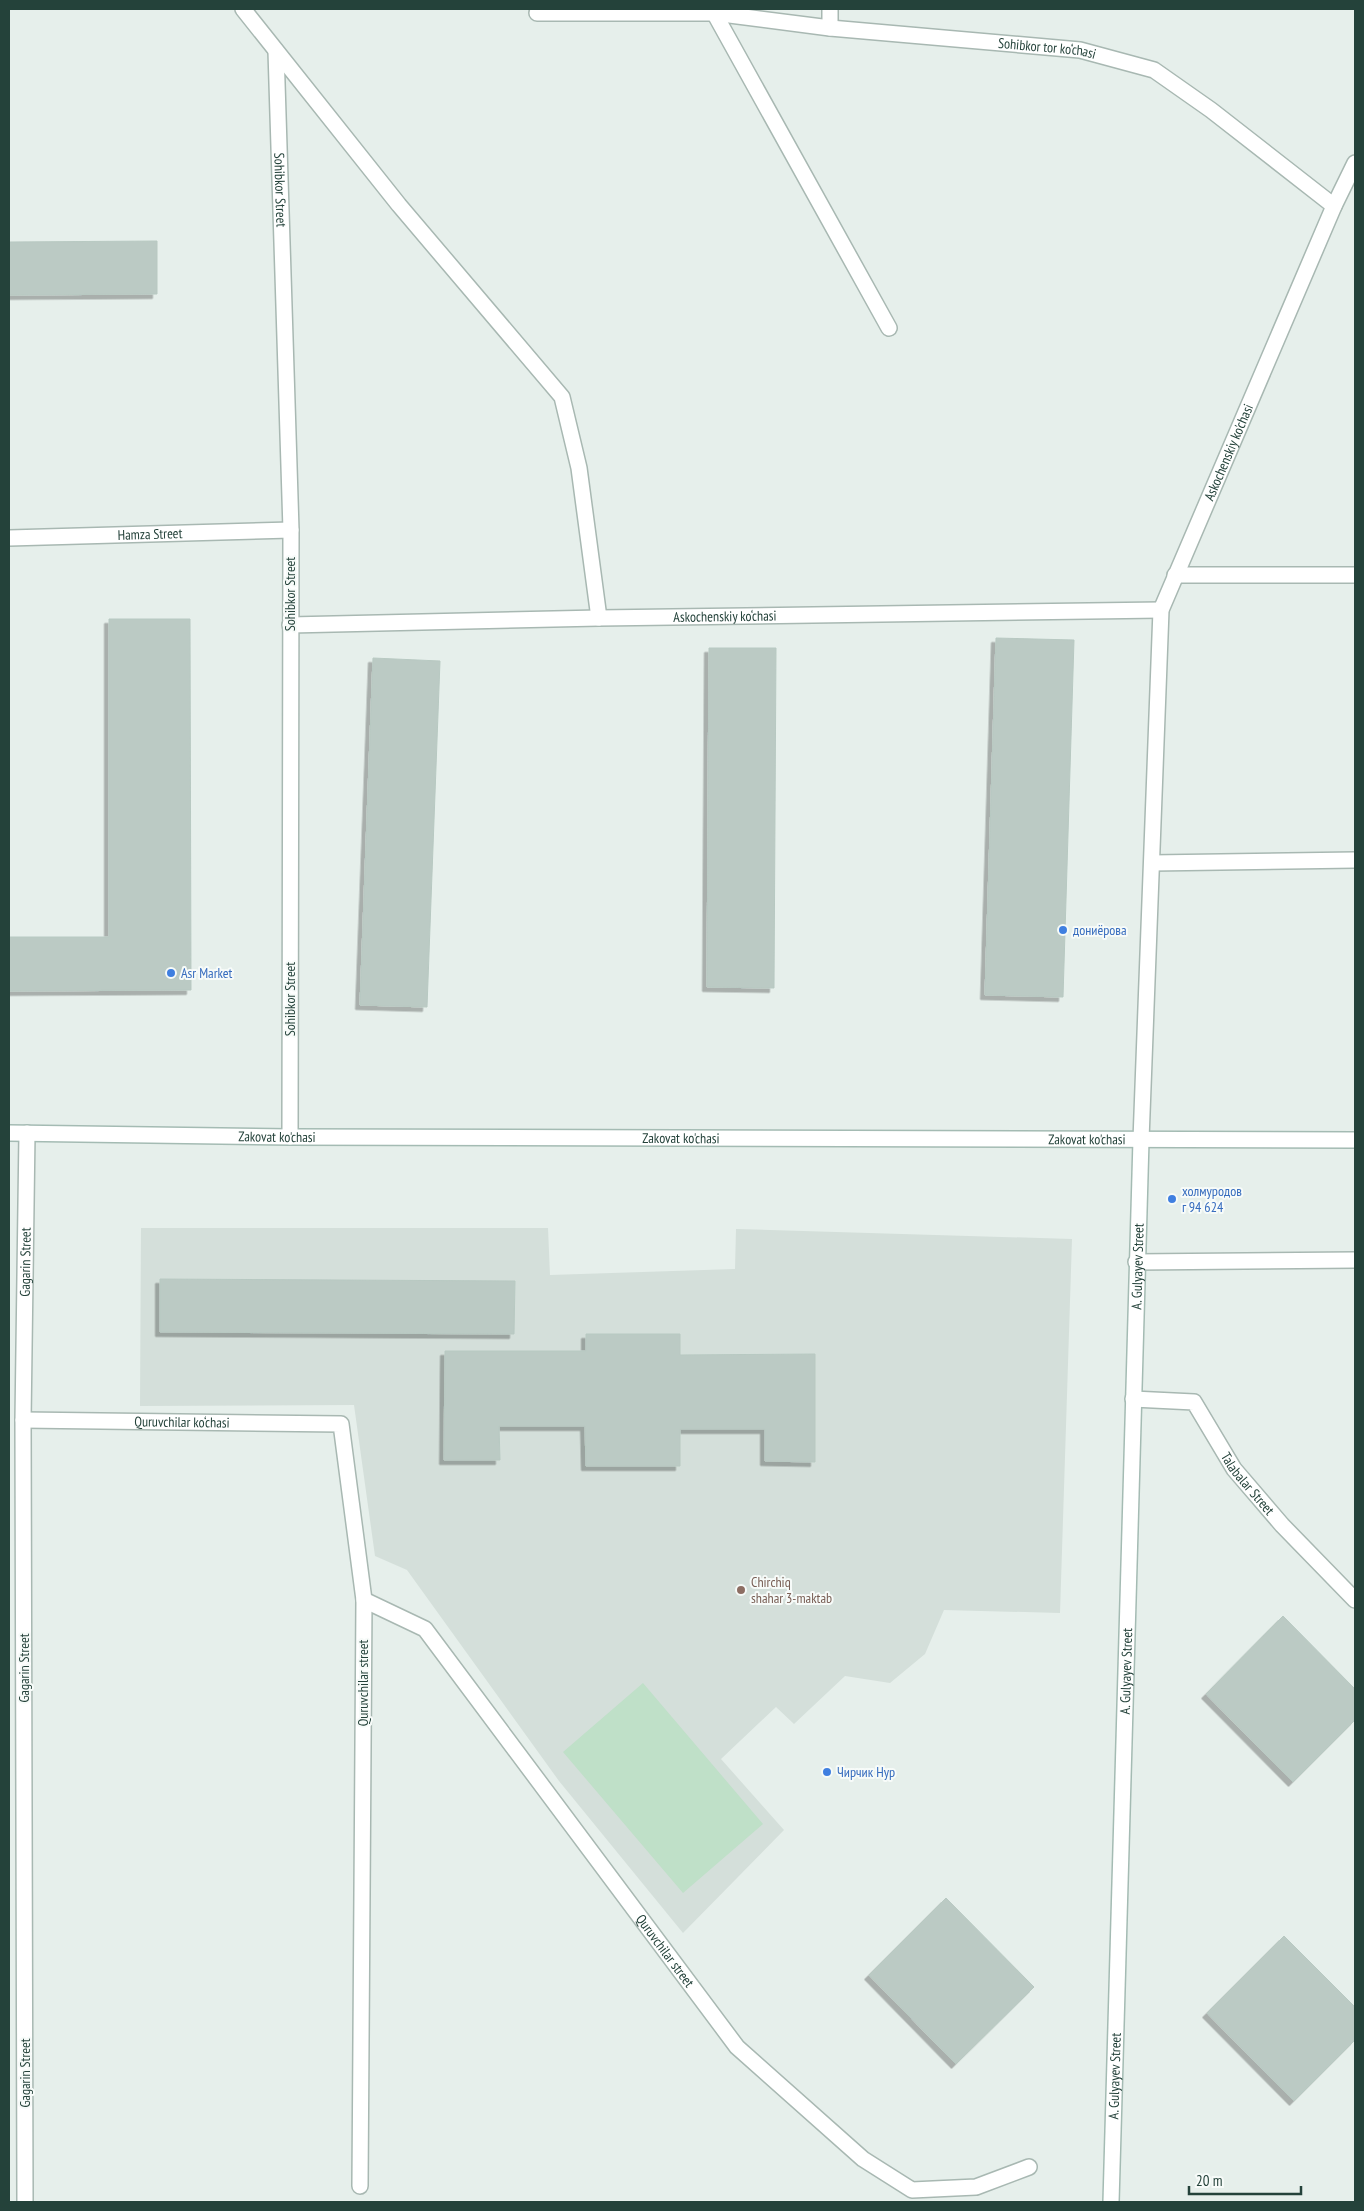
<svg xmlns="http://www.w3.org/2000/svg" width="1364" height="2211" viewBox="0 0 1364 2211" font-family="'PT Sans Narrow',sans-serif">
  <style>
    .built { fill: #d4dfda }
    .garden { fill: #bfe0c8 }
    .building { fill: #bbcac4; stroke: #b8c9c2; filter: url(#shadow) }
    .lines { fill: none; stroke-linecap: round; stroke-linejoin: round }
    .street-casing { stroke: #a8b8b2; stroke-width: 18 }
    .secondary-casing { stroke: #a4bbb3; stroke-width: 18 }
    .street { stroke: #fff; stroke-width: 15 }
    .secondary { stroke: #fff; stroke-width: 15 }
    .shop-dot { fill: #3f7fe0; stroke: #f7fbf9; stroke-width: 2 }
    .education-dot { fill: #8d6e63; stroke: #f7fbf9; stroke-width: 2 }
    .labels { text-anchor: middle; dominant-baseline: central; stroke-width: 4; stroke-linejoin: round; paint-order: stroke }
    .street-label { font-size: 14px; fill: #24423a; stroke: #f7fbf9 }
    .shop-label { font-size: 14px; fill: #366cbe; stroke: #f7fbf9; text-anchor: start }
    .education-label { font-size: 14px; fill: #785e54; stroke: #f7fbf9; text-anchor: start }
  </style>
  <defs>
    <filter id="shadow"><feDropShadow dx="-4.5" dy="4.5" stdDeviation="0" flood-color="#0004"/></filter>
  </defs>
  <rect width="100%" height="100%" fill="#e6efeb"/>
  <path class="built" d="M141,1228H548L550,1275L735,1269L736,1229L1072,1239L1060,1613L944,1610L925,1654L890,1683L845,1676L794,1724L776,1707L721,1759L784,1830L683,1933L559,1781L407,1570L375,1556L354,1405L140,1406Z"/>
  <path class="garden" d="M643,1683L763,1824L683,1893L563,1752Z"/>
  <g class="building">
    <path d="M157,241V294L9,295V242Z"/>
    <path d="M109,619H190L191,990L9,991V937H109Z"/>
    <path d="M996,638L1074,640L1063,997L985,995Z"/>
    <path d="M709,648H776L774,988L707,987Z"/>
    <path d="M373,658L440,661L427,1007L360,1005Z"/>
    <path d="M160,1279L515,1281L514,1334L160,1332Z"/>
    <path d="M586,1334H680V1355L815,1354V1462L765,1461V1429H680V1466H586L585,1426H499L500,1460H444L445,1351H586Z"/>
    <path d="M1283,1616L1355,1689V1720L1293,1782L1206,1694Z"/>
    <path d="M946,1898L1034,1987L956,2064L869,1975Z"/>
    <path d="M1284,1936L1355,2007V2040L1294,2101L1207,2013Z"/>
  </g>
  <g class="lines">
    <g class="street-casing">
      <g id="street">
        <path d="M243,9L399,205L562,397L579,468L599,618"/>
        <path d="M712,9L889,328"/>
        <path d="M830,9V28"/>
        <path id="s1" d="M537,13H714L830,28L1080,50L1154,70L1211,110L1334,206"/>
        <path id="s2" d="M276,51L291,530L290,1137"/>
        <path id="s3" d="M9,538L291,530"/>
        <path d="M1175,575H1355"/>
        <path id="s4" d="M290,625L599,618L1161,610"/>
        <path d="M1152,863L1355,860"/>
        <path id="s5" d="M1141,1140L1161,610L1334,206L1355,163"/>
        <path d="M1136,1262L1355,1260"/>
        <path id="s6" d="M1133,1399L1194,1402L1234,1469L1282,1525L1355,1600"/>
        <path id="s7" d="M23,1420L341,1424L364,1600L360,2186"/>
        <path id="s8" d="M364,1600L425,1629L737,2047L863,2159L912,2190L976,2187L1029,2167"/>
        <path id="s9" d="M25,2202L23,1420L27,1133"/>
      </g>
    </g>
    <g class="secondary-casing">
      <g id="secondary">
        <path id="s10" d="M9,1133L290,1137L1355,1140"/>
        <path id="s11" d="M1111,2202L1141,1140"/>
      </g>
    </g>
    <use href="#street" class="street"/>
    <use href="#secondary" class="secondary"/>
  </g>
  <g class="shop-dot">
    <circle cx="1063" cy="930" r="5"/>
    <circle cx="171" cy="973" r="5"/>
    <circle cx="1172" cy="1199" r="5"/>
    <circle cx="827" cy="1772" r="5"/>
  </g>
  <circle class="education-dot" cx="741" cy="1590" r="5"/>
  <g class="labels">
    <g class="street-label">
      <text stroke="none"><textPath href="#s1" startOffset="512">Sohibkor tor ko‘chasi</textPath></text>
      <text stroke="none"><textPath href="#s2" startOffset="139">Sohibkor Street</textPath></text>
      <text stroke="none"><textPath href="#s5" startOffset="702">Askochenskiy ko'chasi</textPath></text>
      <text stroke="none"><textPath href="#s3" startOffset="141">Hamza Street</textPath></text>
      <text transform="translate(290 594) rotate(-90)">Sohibkor Street</text>
      <text stroke="none"><textPath href="#s4" startOffset="435">Askochenskiy ko‘chasi</textPath></text>
      <text transform="translate(290 999) rotate(-90)">Sohibkor Street</text>
      <text stroke="none"><textPath href="#s10" startOffset="268">Zakovat ko'chasi</textPath></text>
      <text stroke="none"><textPath href="#s10" startOffset="672">Zakovat ko'chasi</textPath></text>
      <text stroke="none"><textPath href="#s10" startOffset="1078">Zakovat ko'chasi</textPath></text>
      <text stroke="none"><textPath href="#s9" startOffset="940">Gagarin Street</textPath></text>
      <text stroke="none"><textPath href="#s11" startOffset="936">A. Gulyayev Street</textPath></text>
      <text stroke="none"><textPath href="#s7" startOffset="159">Quruvchilar ko‘chasi</textPath></text>
      <text stroke="none"><textPath href="#s6" startOffset="159">Talabalar Street</textPath></text>
      <text transform="translate(24 1668) rotate(-90)">Gagarin Street</text>
      <text stroke="none"><textPath href="#s11" startOffset="531">A. Gulyayev Street</textPath></text>
      <text transform="translate(363 1683) rotate(-90)">Quruvchilar street</text>
      <text stroke="none"><textPath href="#s8" startOffset="469">Quruvchilar street</textPath></text>
      <text transform="translate(25 2073) rotate(-90)">Gagarin Street</text>
      <text stroke="none"><textPath href="#s11" startOffset="126">A. Gulyayev Street</textPath></text>
    </g>
    <g class="shop-label">
      <text x="1073" y="930">дониёрова</text>
      <text x="181" y="973">Asr Market</text>
      <text x="1182" y="1191">холмуродов<tspan x="1182" dy="16">г 94 624</tspan></text>
      <text x="837" y="1772">Чирчик Нур</text>
    </g>
    <g class="education-label">
      <text x="751" y="1582">Chirchiq<tspan x="751" dy="16">shahar 3-maktab</tspan></text>
    </g>
  </g>
  <rect width="1364" height="2211" fill="none" stroke="#24423a" stroke-width="20"/>
  <path d="M1189 2186v8h112v-8" fill="none" stroke="#24423a" stroke-width="2.5"/>
  <text x="1196" y="2186" font-size="15" fill="#24423a" stroke="#f7fbf9" stroke-width="4" paint-order="stroke">20 m</text>
</svg>
